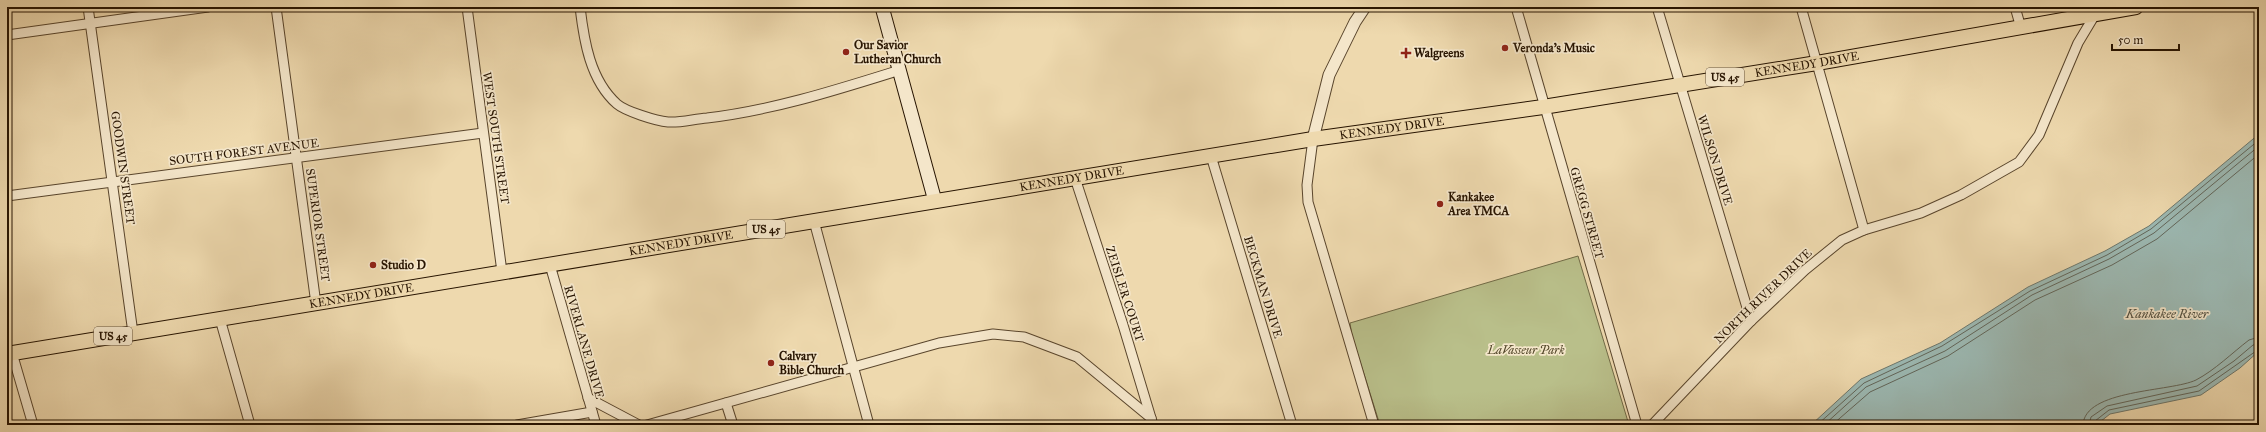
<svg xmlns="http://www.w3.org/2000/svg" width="2266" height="432" viewBox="0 0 2266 432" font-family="'IM FELL Great Primer',serif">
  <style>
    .green { fill: #b9bf8a; stroke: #706a46 }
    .water { fill: #9cb9b3; stroke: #6d776c }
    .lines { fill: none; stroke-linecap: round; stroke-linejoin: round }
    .shore { stroke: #62665a; stroke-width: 1 }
    .minor-casing { stroke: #59452c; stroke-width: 11 }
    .tertiary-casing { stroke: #59452c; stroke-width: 13 }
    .secondary-casing { stroke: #271401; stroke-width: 15 }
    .primary-casing { stroke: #271401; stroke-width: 16 }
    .minor { stroke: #f4e6ca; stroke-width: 9 }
    .tertiary { stroke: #f4e6ca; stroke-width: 11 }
    .secondary { stroke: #f4e6ca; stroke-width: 13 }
    .primary { stroke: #eed9ae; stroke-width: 14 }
    .poi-dot { fill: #8f2418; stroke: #f4e6ca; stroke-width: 1.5 }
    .labels { text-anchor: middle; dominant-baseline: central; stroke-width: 3.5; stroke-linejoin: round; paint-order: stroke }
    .shield { fill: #f4e6ca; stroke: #64533d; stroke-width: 1 }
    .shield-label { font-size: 11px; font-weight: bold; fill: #271401 }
    .poi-label { font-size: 12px; font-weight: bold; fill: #271401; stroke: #f4e6ca; text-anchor: start }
    .street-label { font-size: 12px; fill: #271401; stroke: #f4e6ca }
    .park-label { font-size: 12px; font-style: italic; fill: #53472a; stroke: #f4e6ca }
    .water-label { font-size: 13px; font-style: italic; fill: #504e3f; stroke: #f4e6ca }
  </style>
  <rect width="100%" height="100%" fill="#eed9ae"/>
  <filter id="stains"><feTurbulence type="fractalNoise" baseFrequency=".005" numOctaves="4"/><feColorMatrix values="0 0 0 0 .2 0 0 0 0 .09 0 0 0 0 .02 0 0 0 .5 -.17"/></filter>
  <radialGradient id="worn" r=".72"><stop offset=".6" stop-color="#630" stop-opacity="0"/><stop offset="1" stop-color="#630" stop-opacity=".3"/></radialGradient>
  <path class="green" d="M1578,256L1629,425H1380L1352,336L1350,323Z"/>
  <path class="water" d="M2259,134V351L2240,368L2201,395L2110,414L2096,425H1811L1861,379L1940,343L2028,287L2105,251L2149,226Z"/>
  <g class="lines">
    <g class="shore">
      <path d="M1817,425L1864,383L1942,346L2030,291L2107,255L2151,229L2259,140"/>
      <path d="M1824,425L1866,387L1945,351L2032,295L2109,259L2154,233L2259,146"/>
      <path d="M1832,425L1870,392L1948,356L2035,300L2112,265L2157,239L2259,154"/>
      <path d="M2083,425C2084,389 2171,392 2196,380C2215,370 2232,353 2249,340L2259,337"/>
      <path d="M2089,425L2091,417L2107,406L2197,386L2234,361L2253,345L2259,344"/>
      <path d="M2094,425L2095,421L2109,410L2199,391L2259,349"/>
    </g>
    <g class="minor-casing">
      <g id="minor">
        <path d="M88,7L133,333"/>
        <path d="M276,7L316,304"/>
        <path d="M467,7L502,272"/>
        <path d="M580,7C584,41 590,80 617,104C625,111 656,121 668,122C680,123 694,119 707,118C774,110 836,90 900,70"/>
        <path d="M1516,7L1637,425"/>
        <path d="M1657,7L1751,321"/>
        <path d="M1801,7L1864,230"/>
        <path d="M2015,7L2021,28"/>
        <path d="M7,35L208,7"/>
        <path d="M1313,139L1307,185L1308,202L1374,425"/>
        <path d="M1211,156L1292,425"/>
        <path d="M1075,178L1123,325L1151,418"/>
        <path d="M7,196L483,133"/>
        <path d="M814,221L869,425"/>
        <path d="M550,265L596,425"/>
        <path d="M220,319L250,425"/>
        <path d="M12,353L33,425"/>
        <path d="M588,398L639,425"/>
        <path d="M726,403L733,425"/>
        <path d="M517,425L592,412"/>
        <path d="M647,425L939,343L993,334L1024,337L1077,357L1151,418L1153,425"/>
        <path d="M1652,425L1751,321L1805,270L1842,240L1864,230L1921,213L1961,195L2019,162L2039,135L2078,43L2096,13"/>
      </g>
    </g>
    <g class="tertiary-casing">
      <path id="tertiary" d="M1313,139L1329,75L1355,22L1365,7"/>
    </g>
    <g class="secondary-casing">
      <path id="secondary" d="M882,7L935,201"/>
    </g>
    <g class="primary-casing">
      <g id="primary">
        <path id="s1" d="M7,354L1313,139L1543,107L1817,63L2136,7"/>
      </g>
    </g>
    <use href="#minor" class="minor"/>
    <use href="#tertiary" class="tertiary"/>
    <use href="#secondary" class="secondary"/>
    <use href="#primary" class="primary"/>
  </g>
  <g class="poi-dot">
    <circle cx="1505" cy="48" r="4"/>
    <circle cx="846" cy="52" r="4"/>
    <path d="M1404 47h4v4h4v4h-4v4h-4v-4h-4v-4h4z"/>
    <circle cx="1440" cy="204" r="4"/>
    <circle cx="373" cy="265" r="4"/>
    <circle cx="771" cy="363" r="4"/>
  </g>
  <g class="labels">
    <g class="shield">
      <rect x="1706" y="68" width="38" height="18" rx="3"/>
      <rect x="747" y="220" width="38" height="18" rx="3"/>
      <rect x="94" y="327" width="38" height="18" rx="3"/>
    </g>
    <g class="shield-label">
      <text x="1725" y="77">US 45</text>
      <text x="766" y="229">US 45</text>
      <text x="113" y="336">US 45</text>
    </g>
    <g class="poi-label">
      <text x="854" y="45">Our Savior<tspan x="854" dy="14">Lutheran Church</tspan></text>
      <text x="1513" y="48">Veronda's Music</text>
      <text x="1414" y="53">Walgreens</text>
      <text x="1448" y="197">Kankakee<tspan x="1448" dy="14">Area YMCA</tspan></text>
      <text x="381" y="265">Studio D</text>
      <text x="779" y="356">Calvary<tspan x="779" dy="14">Bible Church</tspan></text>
    </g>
    <g class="street-label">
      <text stroke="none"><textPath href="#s1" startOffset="1823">KENNEDY DRIVE</textPath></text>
      <text stroke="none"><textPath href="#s1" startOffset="1403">KENNEDY DRIVE</textPath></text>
      <text transform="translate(496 138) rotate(82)">WEST SOUTH STREET</text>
      <text transform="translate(244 152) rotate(-7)">SOUTH FOREST AVENUE</text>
      <text transform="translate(1715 160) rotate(73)">WILSON DRIVE</text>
      <text transform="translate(123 168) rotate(82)">GOODWIN STREET</text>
      <text stroke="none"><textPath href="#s1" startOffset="1079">KENNEDY DRIVE</textPath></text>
      <text transform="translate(1587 213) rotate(74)">GREGG STREET</text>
      <text transform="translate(318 225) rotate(82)">SUPERIOR STREET</text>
      <text stroke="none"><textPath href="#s1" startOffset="683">KENNEDY DRIVE</textPath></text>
      <text transform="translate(1263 287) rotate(73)">BECKMAN DRIVE</text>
      <text transform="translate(1125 294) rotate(72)">ZEISLER COURT</text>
      <text stroke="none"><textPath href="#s1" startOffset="359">KENNEDY DRIVE</textPath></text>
      <text transform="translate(1763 296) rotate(-44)">NORTH RIVER DRIVE</text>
      <text transform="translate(584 342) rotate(74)">RIVERLANE DRIVE</text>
    </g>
    <g class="park-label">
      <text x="1526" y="350">LaVasseur Park</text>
    </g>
    <g class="water-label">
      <text x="2167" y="314">Kankakee River</text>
    </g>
  </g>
  <rect width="2266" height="432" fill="none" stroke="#eed9ae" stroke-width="24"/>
  <rect x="8" y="8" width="2250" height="416" fill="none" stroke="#271401" stroke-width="2"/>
  <rect x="12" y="12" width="2242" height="408" fill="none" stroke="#271401"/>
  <path d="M2112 44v6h67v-6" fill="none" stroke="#271401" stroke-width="2"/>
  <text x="2118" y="44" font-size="12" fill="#271401" stroke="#f4e6ca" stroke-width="3" paint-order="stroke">50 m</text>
  <rect width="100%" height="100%" filter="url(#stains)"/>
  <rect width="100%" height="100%" fill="url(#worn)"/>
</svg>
